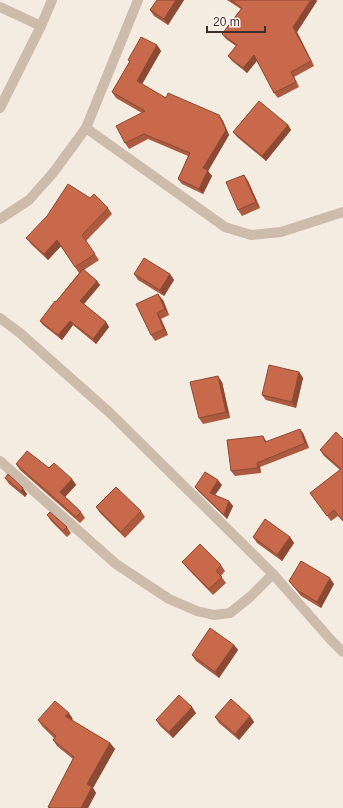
<svg xmlns="http://www.w3.org/2000/svg" width="343" height="808" viewBox="0 0 343 808" font-family="Helvetica,sans-serif">
  <style>
    .lines { fill: none; stroke-linecap: round; stroke-linejoin: round }
    .minor { stroke: #cdbbac; stroke-width: 10 }
    .wall { fill: #ac5a40 }
    .shaded-wall { fill: #8c4a34 }
    .building { fill: #c8694b; stroke: #8c4a34 }
  </style>
  <rect width="100%" height="100%" fill="#f4ebe1"/>
  <g class="lines">
    <g class="minor">
      <path d="M0,7L41,26"/>
      <path d="M0,108L41,26L52,0"/>
      <path d="M86,128L225,227L251,235L281,232L343,212"/>
      <path d="M0,219L29,200L53,173L86,128L138,0"/>
      <path d="M0,318L20,333L110,413L273,574L330,639L343,652"/>
      <path d="M0,461L116,564L169,599L197,611L214,615L230,613L250,597L273,574"/>
    </g>
  </g>
  <g class="wall">
    <path d="M157,0H184L168,25L154,16L150,10Z"/>
    <path d="M227,0H316L317,1L297,32L314,66L294,77L299,87L278,98L274,93L257,61L247,73L232,61L228,56L236,46L226,39L222,34L241,9Z"/>
    <path d="M157,45L161,51L142,84L166,98L219,115L223,121L229,135L208,171L212,176L203,194L182,184L178,179L188,156L148,139L129,149L125,143L142,113L116,98L112,92L130,61L128,60Z"/>
    <path d="M288,125L291,130L266,161L237,137L233,132Z"/>
    <path d="M244,175L248,181L260,208L242,216L238,210Z"/>
    <path d="M90,198L108,208L112,214L86,241L99,260L84,270L97,281L100,285L84,304L106,322L109,327L96,344L73,325L62,340L43,325L40,321L79,273L61,246L48,260L31,244L26,238Z"/>
    <path d="M134,274H170L174,280L164,296L138,280Z"/>
    <path d="M163,300L169,315L161,319L168,335L155,341L151,335L136,304Z"/>
    <path d="M299,372L303,378L296,408L266,400L262,395Z"/>
    <path d="M222,382L230,418L203,424L199,418Z"/>
    <path d="M303,433L309,448L260,467L261,473L235,476L231,471L263,436L267,442Z"/>
    <path d="M343,439V521L338,516L331,521L310,493L340,470L324,456L320,450Z"/>
    <path d="M16,464L49,468L72,479L76,485L65,497L81,512L85,518L80,523L20,470Z"/>
    <path d="M5,478L27,494L25,497L9,484Z"/>
    <path d="M222,485L215,495L229,501L233,506L227,519L199,492L195,487Z"/>
    <path d="M96,507L141,511L145,517L125,538L100,513Z"/>
    <path d="M47,515L67,527L71,533L67,537L51,521Z"/>
    <path d="M253,537H290L294,543L282,561L257,543Z"/>
    <path d="M182,562L221,565L225,571L221,576L226,583L213,595L187,568Z"/>
    <path d="M289,581L334,584L321,608L301,596Z"/>
    <path d="M234,645L238,650L219,678L196,661L192,655Z"/>
    <path d="M196,713L173,738L160,726L156,720Z"/>
    <path d="M250,716L254,722L239,740L219,723L215,717Z"/>
    <path d="M73,719L71,720L110,743L115,749L93,788L96,793L88,808H49L48,807L73,759L57,746L53,740L54,738L42,726L38,720Z"/>
  </g>
  <g class="shaded-wall">
    <path d="M176,0H184L168,25L164,19Z"/>
    <path d="M311,0H316L317,1L297,32L314,66L311,61L293,27Z"/>
    <path d="M157,45L161,51L141,86L137,81Z"/>
    <path d="M254,55L257,60L247,73L243,68Z"/>
    <path d="M291,72L294,77L299,87L296,82Z"/>
    <path d="M219,115L223,121L229,135L208,171L212,176L203,194L199,189L203,168Z"/>
    <path d="M288,125L291,130L266,161L262,156Z"/>
    <path d="M244,175L248,181L260,208L256,202Z"/>
    <path d="M57,240L61,246L48,260L44,254Z"/>
    <path d="M170,274L174,280L164,296L160,290Z"/>
    <path d="M97,281L100,285L83,305L80,301Z"/>
    <path d="M158,294L163,300L169,315L165,309Z"/>
    <path d="M157,313L161,319L168,335L164,329Z"/>
    <path d="M70,321L73,325L62,340L58,335Z"/>
    <path d="M106,322L109,327L96,344L93,339Z"/>
    <path d="M299,372L303,378L296,408L292,402Z"/>
    <path d="M218,376L222,382L230,418L226,412Z"/>
    <path d="M300,429L303,433L309,448L305,443Z"/>
    <path d="M257,463L260,467L261,473L258,468Z"/>
    <path d="M72,479L76,485L64,498L60,492Z"/>
    <path d="M218,480L222,485L213,498L210,493Z"/>
    <path d="M23,488L27,494L25,497L21,491Z"/>
    <path d="M229,501L233,506L227,519L224,515Z"/>
    <path d="M290,537L294,543L282,561L277,555Z"/>
    <path d="M330,578L334,584L321,608L317,602Z"/>
    <path d="M234,645L238,650L219,678L215,672Z"/>
    <path d="M192,707L196,713L173,738L169,732Z"/>
    <path d="M69,713L73,719L69,722L65,716Z"/>
    <path d="M250,716L254,722L239,740L235,734Z"/>
    <path d="M110,743L115,749L93,788L96,793L88,808H81L87,784Z"/>
  </g>
  <g class="building">
    <path d="M157,0H176L164,19L150,10Z"/>
    <path d="M231,0H311L293,27L311,61L291,72L296,82L274,93L254,55L243,68L228,56L237,45L222,34L242,8Z"/>
    <path d="M141,37L157,45L137,81L166,98L168,93L219,115L226,130L203,168L208,170L199,189L178,179L190,153L144,134L125,143L116,126L145,111L112,92L130,61L128,60Z"/>
    <path d="M259,101L288,125L262,156L233,132Z"/>
    <path d="M244,175L256,202L238,210L226,182Z"/>
    <path d="M68,184L90,198L94,194L108,208L82,235L95,254L75,267L57,240L44,254L26,238L47,216Z"/>
    <path d="M144,258L170,274L160,290L134,274Z"/>
    <path d="M83,269L97,281L80,301L106,322L93,339L70,321L58,335L40,321L55,301L56,302Z"/>
    <path d="M158,294L165,309L157,313L164,329L151,335L136,304Z"/>
    <path d="M269,365L299,372L292,402L262,395Z"/>
    <path d="M218,376L226,412L199,418L190,382Z"/>
    <path d="M300,429L305,443L257,463L258,468L231,471L227,440L263,436L265,442Z"/>
    <path d="M336,432L343,439V521L334,510L327,516L310,493L341,469L320,450Z"/>
    <path d="M27,451L49,468L54,463L72,479L60,492L81,512L76,517L16,464Z"/>
    <path d="M205,472L218,480L210,493L229,501L224,515L195,487Z"/>
    <path d="M8,474L23,488L21,491L5,478Z"/>
    <path d="M116,487L141,511L121,532L96,507Z"/>
    <path d="M50,512L67,527L63,531L47,515Z"/>
    <path d="M265,519L290,537L277,555L253,537Z"/>
    <path d="M200,544L221,565L216,571L222,577L209,589L182,562Z"/>
    <path d="M301,561L330,578L317,602L297,590L289,581Z"/>
    <path d="M210,628L234,645L215,672L192,655Z"/>
    <path d="M179,695L192,707L169,732L156,720Z"/>
    <path d="M231,699L250,716L235,734L215,717Z"/>
    <path d="M55,701L69,713L65,716L110,743L87,784L92,787L81,808H51L48,807L74,757L53,740L56,736L38,720Z"/>
  </g>
  <path d="M207 26v6h58v-6" fill="none" stroke="#3b302b" stroke-width="2"/>
  <text x="213" y="26" font-size="12" fill="#3b302b" stroke="#fbf5ee" stroke-width="3" paint-order="stroke">20 m</text>
</svg>
